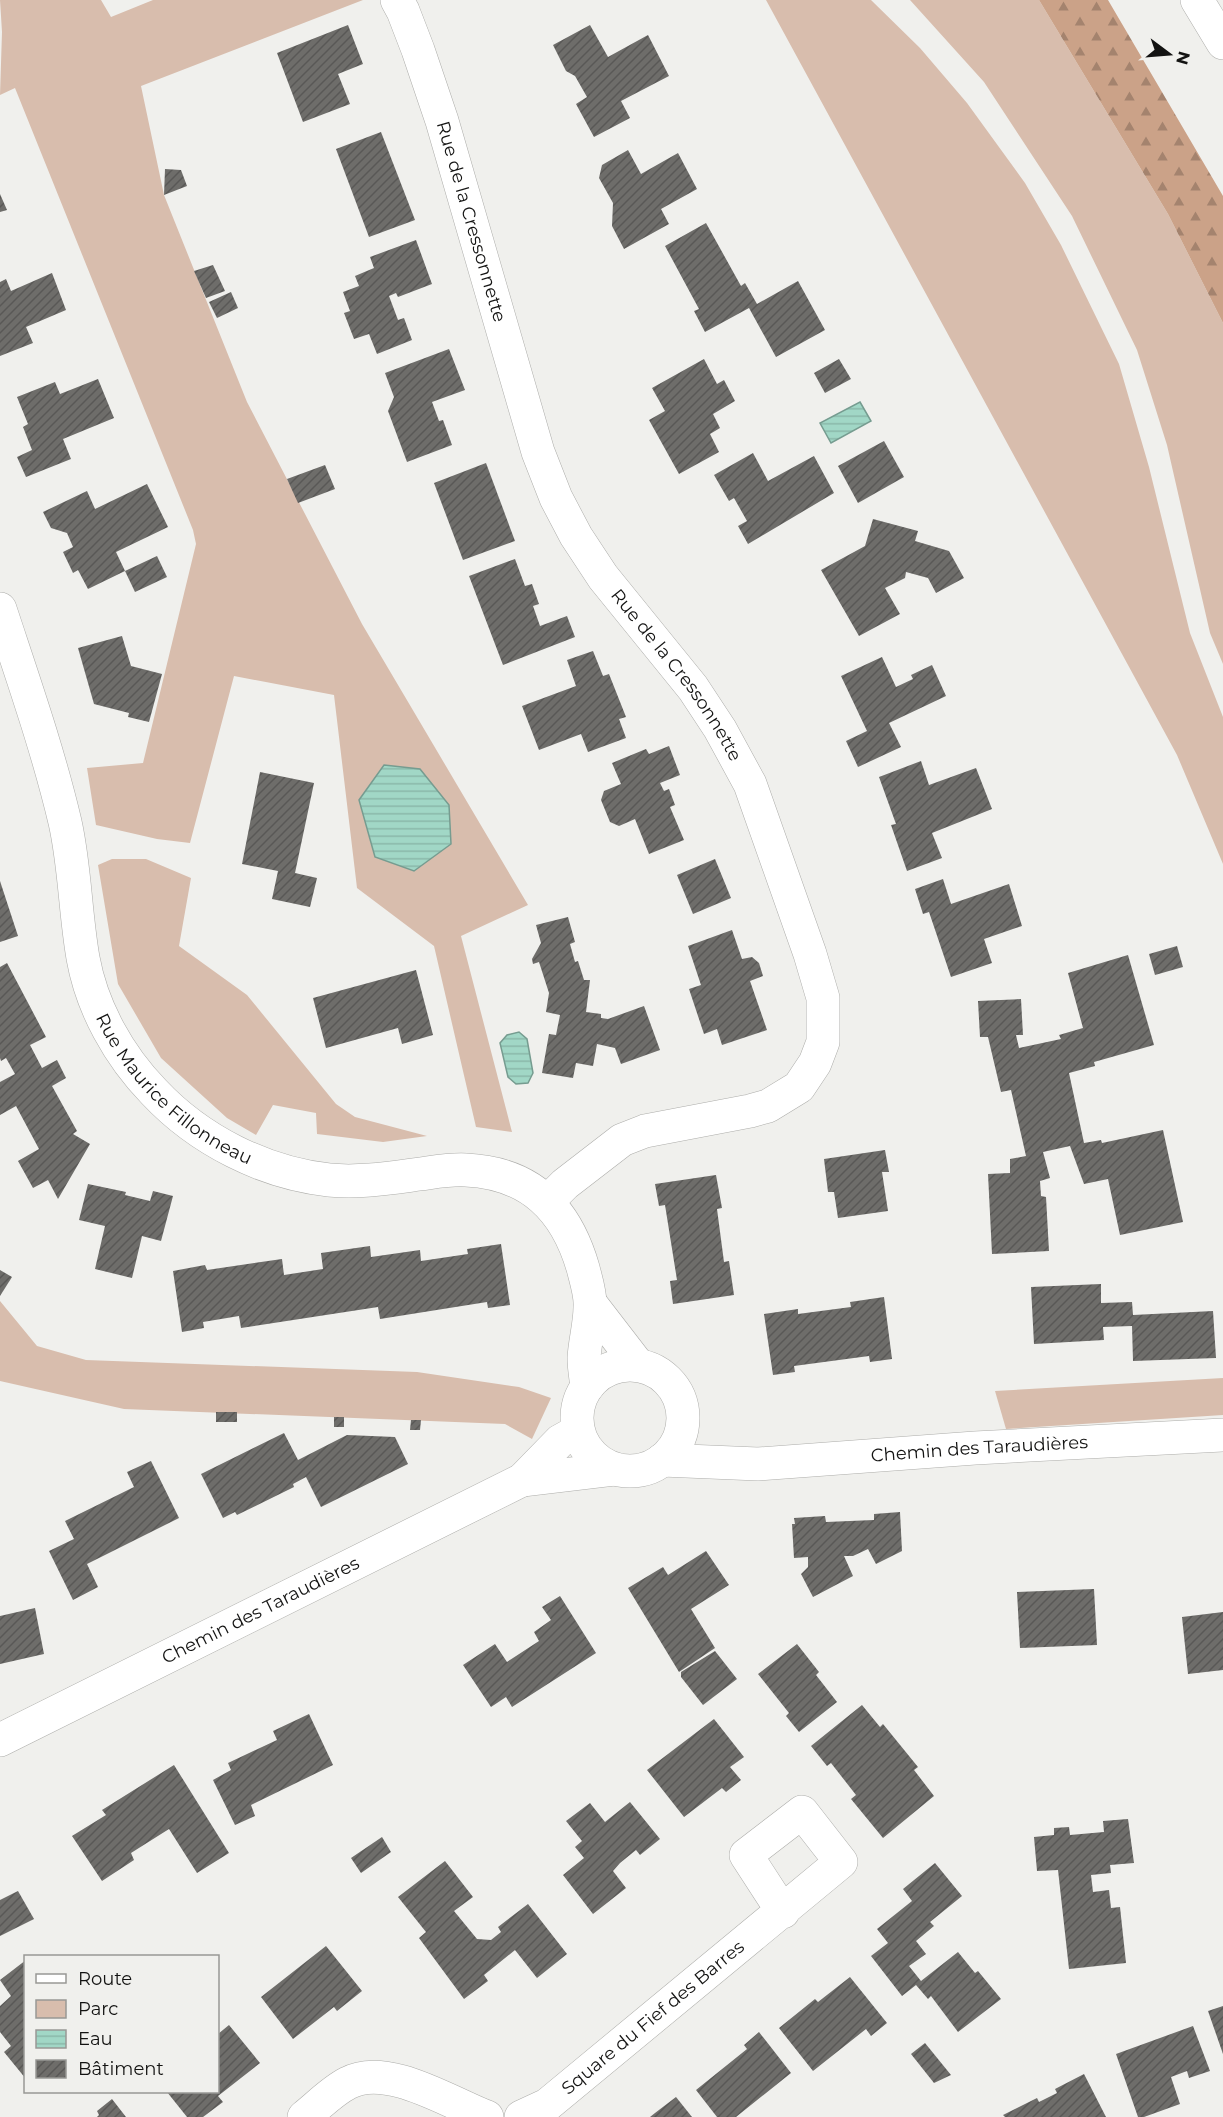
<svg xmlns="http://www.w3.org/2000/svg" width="1223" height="2117" viewBox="0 0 1223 2117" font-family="Montserrat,sans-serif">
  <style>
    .green { fill: #d8bdad }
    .forest { fill: url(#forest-firs) }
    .water { fill: url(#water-rules); stroke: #769c90; stroke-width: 1.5 }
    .building { fill: url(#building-hatch) }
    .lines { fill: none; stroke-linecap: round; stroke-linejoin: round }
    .minor-casing { stroke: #adadaa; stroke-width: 34 }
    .highway-casing { stroke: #adadaa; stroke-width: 34 }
    .minor { stroke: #fff; stroke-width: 33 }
    .highway { stroke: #fff; stroke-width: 33 }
    .labels { text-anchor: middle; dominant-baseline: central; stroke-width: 6; stroke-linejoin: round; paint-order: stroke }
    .street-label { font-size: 18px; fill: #131312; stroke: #f0f0ed }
  </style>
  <defs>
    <pattern id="forest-firs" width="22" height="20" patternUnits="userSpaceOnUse" patternTransform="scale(1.5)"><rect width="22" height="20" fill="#cba288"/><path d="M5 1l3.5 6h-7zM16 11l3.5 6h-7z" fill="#a4836e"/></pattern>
    <pattern id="water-rules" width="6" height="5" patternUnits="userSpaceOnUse" patternTransform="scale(1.5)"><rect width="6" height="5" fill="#a1d7c6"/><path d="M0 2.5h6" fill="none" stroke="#8ab8a9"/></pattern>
    <pattern id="building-hatch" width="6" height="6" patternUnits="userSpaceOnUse" patternTransform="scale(1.5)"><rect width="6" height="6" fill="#6e6d6a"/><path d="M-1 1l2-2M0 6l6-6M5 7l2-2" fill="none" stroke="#595856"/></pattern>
  </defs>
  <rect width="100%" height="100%" fill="#f0f0ed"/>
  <g class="green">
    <path d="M0,0H101L111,17L153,0H363L141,86L164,195L247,402L362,624L528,905L461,936L512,1132L476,1127L434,946L357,888L334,695L234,676L190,843L157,839L96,825L87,768L143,763L196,544L193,530L15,88L0,95L2,32Z"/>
    <path d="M766,0H871L920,48L967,103L1025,183L1061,245L1119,364L1149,467L1190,633L1223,717V864L1177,755Z"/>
    <path d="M910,0H1039L1168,214L1223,323V664L1210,633L1167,445L1137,350L1072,216L984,82Z"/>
    <path d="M112,859H146L191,878L179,946L247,995L336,1104L355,1117L427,1136L383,1142L317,1134L316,1113L273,1105L256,1135L227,1118L161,1058L118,984L98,865Z"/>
    <path d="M0,1301L37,1346L86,1360L417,1372L519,1387L551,1398L532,1439L505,1424L124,1409L0,1381Z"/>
    <path d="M1223,1378V1415L1006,1429L995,1391Z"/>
  </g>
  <path class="forest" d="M1039,0H1108L1223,196V323L1168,214Z"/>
  <g class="water">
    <path d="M860,402L871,421L831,443L820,423Z"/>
    <path d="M384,765L420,769L449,805L451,844L414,871L375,857L359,800Z"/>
    <path d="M519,1032L527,1039L533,1073L528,1083L516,1084L508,1077L500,1043L507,1035Z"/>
  </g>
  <g class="building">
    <path d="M348,25L363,64L338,74L350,104L303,122L277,53Z"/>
    <path d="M590,25L608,57L648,35L669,76L621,101L630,118L594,137L576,104L587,97L575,76L566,71L553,45Z"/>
    <path d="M381,132L415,220L369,237L336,149Z"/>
    <path d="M628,150L641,174L678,153L697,189L661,209L669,224L624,249L612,226L613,203L599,178L602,165Z"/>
    <path d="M165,169L181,170L187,186L164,195Z"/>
    <path d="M0,194L7,210L0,212Z"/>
    <path d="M706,223L741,286L745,283L757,304L798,281L825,330L776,357L749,308L705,332L694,311L699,309L665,246Z"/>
    <path d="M416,240L432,284L398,297L396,293L389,296L398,320L404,318L412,340L377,354L369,334L354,339L344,313L350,311L343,292L359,286L355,276L374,268L370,257Z"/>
    <path d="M213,265L225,291L206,298L194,271Z"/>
    <path d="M52,273L66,310L26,327L33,343L0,356V282L6,279L11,291Z"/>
    <path d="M231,292L238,308L217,318L209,302Z"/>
    <path d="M449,349L465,390L432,402L439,421L443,420L452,445L407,462L388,411L394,397L385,373Z"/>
    <path d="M704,359L717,384L724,380L735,401L713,414L720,428L710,434L719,452L679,474L649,420L665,411L652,388Z"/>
    <path d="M839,359L851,379L825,393L814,373Z"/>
    <path d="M98,379L114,418L63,439L71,459L26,477L17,457L32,450L23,427L28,424L17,397L55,382L60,394Z"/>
    <path d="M884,441L904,477L858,503L838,466Z"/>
    <path d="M753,453L768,481L814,456L834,493L748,544L738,526L747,521L734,498L729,501L714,475Z"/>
    <path d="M486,463L515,541L463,560L434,483Z"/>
    <path d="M325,465L335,489L298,503L287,479Z"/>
    <path d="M147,484L168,527L116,552L125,571L88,589L78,570L73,573L63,552L73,547L67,533L51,528L43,512L87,491L95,509Z"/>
    <path d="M873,519L918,531L915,541L949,551L964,578L936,593L928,578L906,572L905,578L885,588L900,614L859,636L821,570L865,546Z"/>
    <path d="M157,556L167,577L135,592L125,571Z"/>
    <path d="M515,559L525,586L532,584L539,604L533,606L540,626L567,616L575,637L503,665L469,576Z"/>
    <path d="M122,636L131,666L162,674L149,722L128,717L129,713L94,704L78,648Z"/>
    <path d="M593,651L603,676L609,674L626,717L619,719L626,738L588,752L581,734L539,750L522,706L576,686L567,660Z"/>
    <path d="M882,657L896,687L913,679L911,675L932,665L946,696L889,723L901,747L858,767L846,741L867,731L841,676Z"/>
    <path d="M669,746L680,775L660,783L664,791L669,789L675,805L670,807L684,840L649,854L635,819L619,826L610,822L601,800L604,791L621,784L612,763L646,749L649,754Z"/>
    <path d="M921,761L929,785L976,768L992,809L932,833L942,858L907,871L891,825L896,824L879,777Z"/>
    <path d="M260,772L314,783L295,873L317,878L310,907L272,899L278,871L242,864Z"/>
    <path d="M715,859L731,898L693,914L677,875Z"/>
    <path d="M943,879L951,904L1009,884L1022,926L984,939L992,963L951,977L929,912L923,914L915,889Z"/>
    <path d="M0,881L18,936L0,942Z"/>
    <path d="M568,917L575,942L570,944L575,962L578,961L584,980H590L586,1012L601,1014V1018L608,1019L644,1006L660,1050L621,1064L615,1048L597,1044L593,1066L576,1063L573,1078L542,1073L549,1034L556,1035L560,1015L546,1012L549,993L539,962L533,964L532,959L541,943L536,925Z"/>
    <path d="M732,930L742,959L752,957L759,963L763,976L750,981L767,1030L722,1045L717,1029L704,1034L689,989L701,985L688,946Z"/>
    <path d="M1177,946L1183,967L1155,975L1149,954Z"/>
    <path d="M1128,955L1154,1045L1094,1062L1095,1066L1069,1073L1084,1143L1101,1140L1102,1143L1163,1130L1183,1222L1120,1235L1108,1179L1084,1184L1070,1146L1043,1152L1050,1178L1040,1181L1041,1196L1046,1197L1049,1251L992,1254L988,1174L1010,1173V1159L1026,1156L1011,1090L1001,1092L988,1037H980L978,1001L1021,999L1023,1035H1016L1019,1048L1061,1039L1059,1035L1083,1028L1068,973Z"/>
    <path d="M7,963L46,1037L30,1045L42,1068L57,1060L66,1078L52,1086L77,1131L73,1134L90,1144L58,1199L48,1180L33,1188L18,1161L39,1149L16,1106L0,1115V1082L15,1074L6,1058L1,1061L0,1058V967Z"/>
    <path d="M416,970L433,1035L402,1044L398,1028L326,1048L313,998Z"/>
    <path d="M885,1150L889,1172H882L888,1211L838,1218L834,1192H828L824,1159Z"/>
    <path d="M716,1175L722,1208L717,1209L724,1262L729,1261L734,1295L673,1304L670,1281L677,1280L665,1205L659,1206L655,1184Z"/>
    <path d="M88,1184L126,1192L125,1195L150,1201L153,1191L173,1196L161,1241L142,1236L132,1278L95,1269L105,1226L79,1220Z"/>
    <path d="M501,1244L510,1305L488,1308L487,1302L380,1319L378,1307L241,1328L239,1316L203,1322L204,1328L182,1332L173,1271L205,1265L207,1270L282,1259L284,1275L323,1269L321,1253L370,1246L371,1257L420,1250L421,1261L468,1254L467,1249Z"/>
    <path d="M0,1270L12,1277L0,1296Z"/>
    <path d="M1101,1284V1303L1132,1302L1133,1315L1213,1311L1216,1358L1133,1361L1132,1326L1103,1327L1104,1340L1034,1344L1031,1287Z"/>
    <path d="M884,1297L892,1359L870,1362L869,1356L794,1366L795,1372L773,1375L764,1314L798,1309V1314L851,1307L850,1302Z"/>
    <rect x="216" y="1412" width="21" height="10"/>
    <rect x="334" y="1417" width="10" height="10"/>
    <path d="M411,1420H421L420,1430H410Z"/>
    <path d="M284,1433L298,1460L347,1435L395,1437L408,1464L321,1507L306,1477L293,1484L294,1487L237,1515L235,1512L223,1518L201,1474Z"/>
    <path d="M151,1461L179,1518L87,1564L98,1587L73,1600L49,1551L74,1539L65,1521L134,1487L127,1472Z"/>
    <path d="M900,1512L902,1551L876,1564L868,1549L853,1556H844L853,1576L813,1597L801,1574L808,1567V1557L794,1558L792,1524H795L794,1518L825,1516L826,1522L874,1520V1514Z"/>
    <path d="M706,1551L729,1585L691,1609L715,1648L679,1672L628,1588L663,1567L668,1575Z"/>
    <path d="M1094,1589L1097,1645L1020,1648L1017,1592Z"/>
    <path d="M560,1596L596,1653L512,1707L506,1697L491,1707L463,1665L495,1644L507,1662L539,1641L534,1632L551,1620L542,1607Z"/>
    <path d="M35,1608L44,1654L0,1664V1616Z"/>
    <path d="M1223,1612V1670L1188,1674L1182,1617Z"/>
    <path d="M797,1644L819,1672L816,1675L837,1702L799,1732L786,1716L789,1713L758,1674Z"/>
    <path d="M715,1651L737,1679L703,1705L681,1677V1672Z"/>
    <path d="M862,1705L880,1727L883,1724L918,1767L914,1770L934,1796L883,1838L851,1799L856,1795L831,1763L827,1766L811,1746Z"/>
    <path d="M309,1714L333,1765L251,1805L255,1816L235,1825L213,1780L231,1770L228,1763L277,1740L273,1731Z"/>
    <path d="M714,1719L744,1757L730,1767L741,1780L726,1792L722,1788L684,1817L647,1770Z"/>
    <path d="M174,1765L229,1853L197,1873L169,1829L131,1853L134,1860L102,1881L72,1836L106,1815L102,1810Z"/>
    <path d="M630,1802L660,1839L640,1855L636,1850L620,1863L613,1871L626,1888L593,1914L563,1875L584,1858L575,1847L582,1841L566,1821L590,1803L605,1822Z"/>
    <path d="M1128,1819L1134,1863L1110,1865L1111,1873L1091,1875L1093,1892L1109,1890L1111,1908L1120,1907L1126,1963L1069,1969L1058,1870L1037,1871L1034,1837L1054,1835V1828L1069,1827L1070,1835L1104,1832L1103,1821Z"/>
    <path d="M382,1837L391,1852L361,1873L351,1858Z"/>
    <path d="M445,1861L473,1897L454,1911L477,1939L491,1940L501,1932L498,1927L528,1904L567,1954L537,1978L515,1950L484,1975L488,1981L464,1999L419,1938L426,1932L398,1897Z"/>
    <path d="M935,1863L962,1896L930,1922L934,1926L916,1941L926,1954L909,1966L921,1981L958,1952L975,1973L978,1971L1001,1999L958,2032L931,1996L928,1999L916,1985L902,1996L871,1956L888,1943L877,1929L912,1901L903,1889Z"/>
    <path d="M18,1891L34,1919L0,1936V1900Z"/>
    <path d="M326,1946L362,1991L337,2011L334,2007L293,2039L261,1997Z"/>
    <path d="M26,1960V2079L4,2052L11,2046L0,2032V2006L11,1996L0,1980Z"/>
    <path d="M850,1977L887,2023L871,2036L866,2029L813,2071L779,2028L815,1999L818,2002Z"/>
    <path d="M1223,2006V2054L1208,2011Z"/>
    <path d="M229,2025L260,2063L218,2096L223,2102L203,2117H187L167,2092H218V2034Z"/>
    <path d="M1193,2026L1210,2071L1189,2078L1187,2071L1171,2077L1180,2104L1144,2117H1138L1116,2054Z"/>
    <path d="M759,2032L791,2073L736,2117H717L696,2090L747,2049L744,2045Z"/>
    <path d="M925,2043L951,2075L934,2083L911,2054Z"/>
    <path d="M1084,2074L1106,2117H1005L1003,2115L1037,2098L1039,2102L1057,2093L1055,2089Z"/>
    <path d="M676,2097L692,2117H650L655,2113Z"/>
    <path d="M112,2099L126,2117H97L99,2115L97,2111Z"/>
  </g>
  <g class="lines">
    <g class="minor-casing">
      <g id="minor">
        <path id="s1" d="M397,0L403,11L418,50L442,121L538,452L556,498L576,536L603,577L693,688L720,729L750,784L810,954L823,998V1042L815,1063L799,1087L768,1106L750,1111L645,1131L622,1140L565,1184L547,1202"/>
        <path id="s2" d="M0,609C23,679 48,750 65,822C75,866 75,912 83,958C92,1008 119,1056 154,1092C199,1140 264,1173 329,1180C360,1183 390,1178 420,1174C435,1172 451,1169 466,1170C530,1173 566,1209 583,1268C586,1280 591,1295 590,1307C590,1324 585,1341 584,1358C584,1368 586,1378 587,1387"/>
        <path d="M591,1304L638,1365"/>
        <circle cx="630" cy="1418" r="53"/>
        <path id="s3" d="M662,1460L758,1464L975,1448L1223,1435"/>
        <path d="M522,1480L614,1469"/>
        <path id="s4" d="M0,1740L522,1480L560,1441L578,1431"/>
        <path d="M304,2117C318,2106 332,2091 348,2083C387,2062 450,2103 487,2117"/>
        <path id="s5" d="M521,2117L547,2105L841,1862L802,1812L746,1855L783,1912"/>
      </g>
    </g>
    <g class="highway-casing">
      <path id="highway" d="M1197,0L1223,43"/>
    </g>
    <use href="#minor" class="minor"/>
    <use href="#highway" class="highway"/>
  </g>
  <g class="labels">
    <g class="street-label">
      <text stroke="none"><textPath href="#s1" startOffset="234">Rue de la Cressonnette</textPath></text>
      <text stroke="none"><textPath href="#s1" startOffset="738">Rue de la Cressonnette</textPath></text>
      <text stroke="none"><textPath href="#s2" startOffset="526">Rue Maurice Fillonneau</textPath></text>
      <text stroke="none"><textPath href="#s3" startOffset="318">Chemin des Taraudières</textPath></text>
      <text stroke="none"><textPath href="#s4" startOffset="291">Chemin des Taraudières</textPath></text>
      <text stroke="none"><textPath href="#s5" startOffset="166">Square du Fief des Barres</textPath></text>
    </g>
  </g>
  <rect x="24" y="1955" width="195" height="138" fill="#f0f0ed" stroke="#989895" stroke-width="1.5"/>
  <rect x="36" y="1974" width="30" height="9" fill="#ffffff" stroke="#989895" stroke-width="1.5"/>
  <text x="78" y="1985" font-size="18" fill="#131312">Route</text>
  <rect x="36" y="2000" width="30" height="18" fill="#d8bdad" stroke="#989895" stroke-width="1.5"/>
  <text x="78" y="2015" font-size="18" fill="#131312">Parc</text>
  <rect x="36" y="2030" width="30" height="18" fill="url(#water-rules)" stroke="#989895" stroke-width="1.5"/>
  <text x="78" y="2045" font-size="18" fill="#131312">Eau</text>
  <rect x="36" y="2060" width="30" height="18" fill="url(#building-hatch)" stroke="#989895" stroke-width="1.5"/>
  <text x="78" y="2075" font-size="18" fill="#131312">Bâtiment</text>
  <g transform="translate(1169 54) rotate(106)" stroke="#f0f0ed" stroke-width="4.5" paint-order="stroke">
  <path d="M0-4.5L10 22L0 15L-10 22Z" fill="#131312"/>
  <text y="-9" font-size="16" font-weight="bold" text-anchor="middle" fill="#131312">N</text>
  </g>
</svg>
